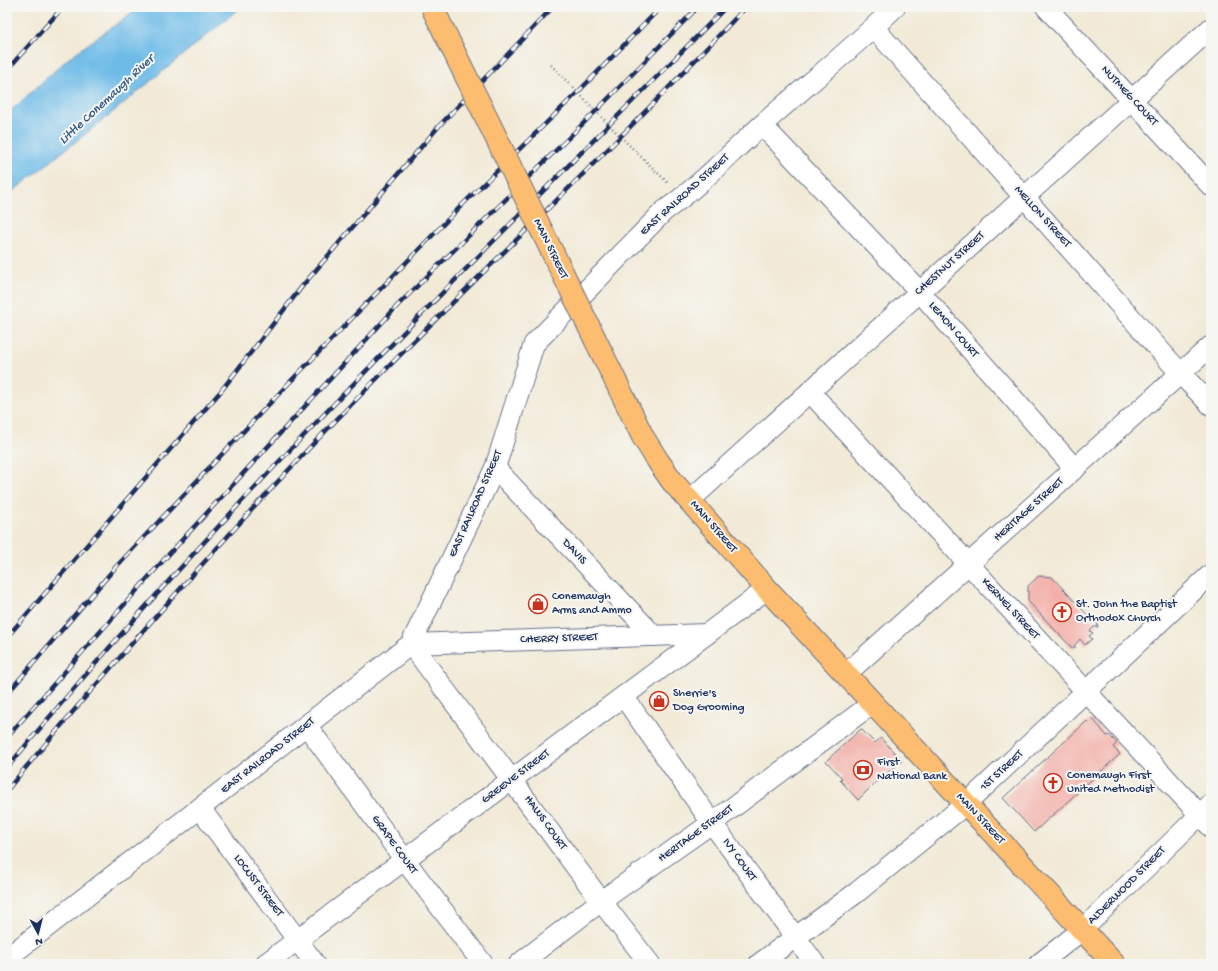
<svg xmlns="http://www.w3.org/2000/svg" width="1218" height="971" viewBox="0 0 1218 971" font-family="'Gochi Hand',sans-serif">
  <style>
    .water { fill: #6ebbe8; stroke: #4475a3 }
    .building { fill: #f3b0a9 }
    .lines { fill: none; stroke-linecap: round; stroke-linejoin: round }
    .minor-casing { stroke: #667088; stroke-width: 22 }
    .major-casing { stroke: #667088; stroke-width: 24 }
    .path { stroke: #667088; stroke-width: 2.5; stroke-dasharray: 1 3; stroke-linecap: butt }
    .minor { stroke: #fff; stroke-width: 20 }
    .major { stroke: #fcbd6f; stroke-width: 22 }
    .rail-casing { stroke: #1b2f5e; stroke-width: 4.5 }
    .rail { stroke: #f6f6f2; stroke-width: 3; stroke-dasharray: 9; stroke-linecap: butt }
    .major-bridge-casing { stroke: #667088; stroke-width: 24; stroke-linecap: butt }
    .major-bridge { stroke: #fcbd6f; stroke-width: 22 }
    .labels { text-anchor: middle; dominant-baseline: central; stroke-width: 4; stroke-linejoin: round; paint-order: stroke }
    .street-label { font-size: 12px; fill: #1b2f5e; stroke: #f6f6f2 }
    .poi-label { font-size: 12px; fill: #1b2f5e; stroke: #f6f6f2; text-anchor: start }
    .water-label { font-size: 13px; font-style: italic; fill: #345987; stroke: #f6f6f2 }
  </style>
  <rect width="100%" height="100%" fill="#f6f6f2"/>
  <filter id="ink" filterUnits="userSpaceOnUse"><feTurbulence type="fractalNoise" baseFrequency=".025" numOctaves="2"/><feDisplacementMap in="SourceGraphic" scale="8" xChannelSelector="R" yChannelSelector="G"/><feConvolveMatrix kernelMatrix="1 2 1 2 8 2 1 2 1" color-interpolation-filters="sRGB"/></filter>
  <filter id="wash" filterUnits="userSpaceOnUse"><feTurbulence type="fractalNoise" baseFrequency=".012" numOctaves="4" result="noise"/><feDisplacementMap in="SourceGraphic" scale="16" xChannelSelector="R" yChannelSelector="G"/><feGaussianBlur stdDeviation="0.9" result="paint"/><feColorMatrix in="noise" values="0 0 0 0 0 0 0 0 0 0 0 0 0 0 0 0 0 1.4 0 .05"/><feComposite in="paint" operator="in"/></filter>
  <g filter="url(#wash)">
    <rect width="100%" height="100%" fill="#f2ead7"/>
    <path class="water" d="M141,7H241L113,112L7,196V114L71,56Z"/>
    <g id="blocks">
      <g class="building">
        <path d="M1039,576L1052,577L1095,623L1097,622L1098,627H1094L1090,631L1093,633L1089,636L1092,639L1085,645L1080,639L1075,645V648H1071L1070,646L1028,601V586Z"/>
        <path d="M1092,718L1107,736L1109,735L1117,743L1113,747L1120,754L1034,832L1003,798L1087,721L1088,722Z"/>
        <path d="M861,729L875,743L881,738L902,761L876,782L858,800L840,780L842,778L826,761Z"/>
      </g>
    </g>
  </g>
  <g filter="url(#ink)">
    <use href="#blocks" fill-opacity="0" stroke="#667088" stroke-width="1"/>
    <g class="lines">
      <g class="minor-casing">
        <g id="minor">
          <path d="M1046,7L1211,186"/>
          <path d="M874,28L1181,374L1211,405"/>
          <path d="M762,125L920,292L1075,469"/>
          <path d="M810,392L1211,827"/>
          <path d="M495,468L654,636"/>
          <path d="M689,501L1211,28"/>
          <path d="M411,644L601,901L650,964"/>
          <path d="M411,644L707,634"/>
          <path d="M846,674L1211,346"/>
          <path d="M624,697L712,823L815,964"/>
          <path d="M307,726L404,859L483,964"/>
          <path d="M200,808L315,964"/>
          <path d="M7,958L411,644L495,468L534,344L664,211C700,186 730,153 763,124C807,85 853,48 895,7"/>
          <path d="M265,964L767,589"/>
          <path d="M519,964L601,901L712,823L873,703"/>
          <path d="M759,964L856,893L966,804L1211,574"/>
          <path d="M1039,964L1082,930L1211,804"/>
        </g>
      </g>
      <g class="major-casing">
        <path id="major" d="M595,339L643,437L658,461L672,481L767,589L1114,964"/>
      </g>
      <path class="path" d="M551,65L623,139L668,183"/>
      <use href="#minor" class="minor"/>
      <use href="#major" class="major"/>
      <g class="rail-casing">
        <g id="rail">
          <path d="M7,70L63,7"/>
          <path d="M7,637L221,391L304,284L439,126L553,7"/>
          <path d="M7,694L114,569L288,384L463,204L578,92L661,7"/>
          <path d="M7,737L170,553L400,303L596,111L698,7"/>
          <path d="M7,768C229,498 481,255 726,7"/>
          <path d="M7,790C100,678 197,568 297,461C402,349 514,244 622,135C664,93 705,50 746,7"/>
        </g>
      </g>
      <use href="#rail" class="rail"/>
      <g class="major-bridge-casing">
        <path id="major-bridge" d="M432,7L595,339"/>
      </g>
      <use href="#major-bridge" class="major-bridge"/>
    </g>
  </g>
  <defs>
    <g id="shop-ring" transform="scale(1)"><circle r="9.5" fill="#f6f6f2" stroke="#c8321e" stroke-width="1.5"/><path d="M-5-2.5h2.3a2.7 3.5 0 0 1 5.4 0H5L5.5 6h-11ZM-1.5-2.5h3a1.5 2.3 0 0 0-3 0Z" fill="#c8321e"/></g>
    <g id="church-ring" transform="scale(1)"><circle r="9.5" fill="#f6f6f2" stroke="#c8321e" stroke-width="1.5"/><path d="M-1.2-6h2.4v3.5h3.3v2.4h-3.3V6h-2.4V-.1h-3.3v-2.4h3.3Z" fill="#c8321e"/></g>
    <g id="bank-ring" transform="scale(1)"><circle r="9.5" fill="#f6f6f2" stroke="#c8321e" stroke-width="1.5"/><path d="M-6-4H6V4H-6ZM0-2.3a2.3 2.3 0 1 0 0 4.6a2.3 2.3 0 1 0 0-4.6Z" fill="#c8321e"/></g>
  </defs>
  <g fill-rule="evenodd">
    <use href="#shop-ring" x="538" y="604"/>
    <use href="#church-ring" x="1062" y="612"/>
    <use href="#shop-ring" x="659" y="701"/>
    <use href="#bank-ring" x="863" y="770"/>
    <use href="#church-ring" x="1053" y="783"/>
  </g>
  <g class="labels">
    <g class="street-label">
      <text transform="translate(1129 96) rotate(47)">NUTMEG COURT</text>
      <text transform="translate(685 195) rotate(-42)">EAST RAILROAD STREET</text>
      <text transform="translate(1042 217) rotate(48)">MELLON STREET</text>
      <text transform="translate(550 249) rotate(64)">MAIN STREET</text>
      <text transform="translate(950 264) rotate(-42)">CHESTNUT STREET</text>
      <text transform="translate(953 330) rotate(49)">LEMON COURT</text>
      <text transform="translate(476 504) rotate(-66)">EAST RAILROAD STREET</text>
      <text transform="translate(1029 510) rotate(-42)">HERITAGE STREET</text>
      <text transform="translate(713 527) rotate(49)">MAIN STREET</text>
      <text transform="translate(574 552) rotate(47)">DAVIS</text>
      <text transform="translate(1010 609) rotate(47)">KERNEL STREET</text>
      <text transform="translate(559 639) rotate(-2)">CHERRY STREET</text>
      <text transform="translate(268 756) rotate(-38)">EAST RAILROAD STREET</text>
      <text transform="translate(1002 771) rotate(-43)">1ST STREET</text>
      <text transform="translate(516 777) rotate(-37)">GREEVE STREET</text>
      <text transform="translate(980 819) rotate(47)">MAIN STREET</text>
      <text transform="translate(545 823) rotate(54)">HAWS COURT</text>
      <text transform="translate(696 834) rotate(-36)">HERITAGE STREET</text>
      <text transform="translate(394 845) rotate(54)">GRAPE COURT</text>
      <text transform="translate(739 860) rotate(54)">IVY COURT</text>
      <text transform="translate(258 886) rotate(53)">LOCUST STREET</text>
      <text transform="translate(1127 886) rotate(-45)">ALDERWOOD STREET</text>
    </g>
    <g class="poi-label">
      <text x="552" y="597">Conemaugh<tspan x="552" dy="14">Arms and Ammo</tspan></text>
      <text x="1076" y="605">St. John the Baptist<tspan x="1076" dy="14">Orthodox Church</tspan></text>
      <text x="673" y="694">Sherrie's<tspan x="673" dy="14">Dog Grooming</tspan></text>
      <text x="877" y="763">First<tspan x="877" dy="14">National Bank</tspan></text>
      <text x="1067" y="776">Conemaugh First<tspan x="1067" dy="14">United Methodist</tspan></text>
    </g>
    <g class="water-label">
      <text transform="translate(107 100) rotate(-43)">Little Conemaugh River</text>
    </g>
  </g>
  <rect width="1218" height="971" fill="none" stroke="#f6f6f2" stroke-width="24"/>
  <g transform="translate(38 933) rotate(173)" stroke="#f6f6f2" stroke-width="3" paint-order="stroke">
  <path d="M0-3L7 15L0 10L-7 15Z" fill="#1b2f5e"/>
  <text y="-6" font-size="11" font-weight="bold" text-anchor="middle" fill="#1b2f5e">N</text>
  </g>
</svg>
